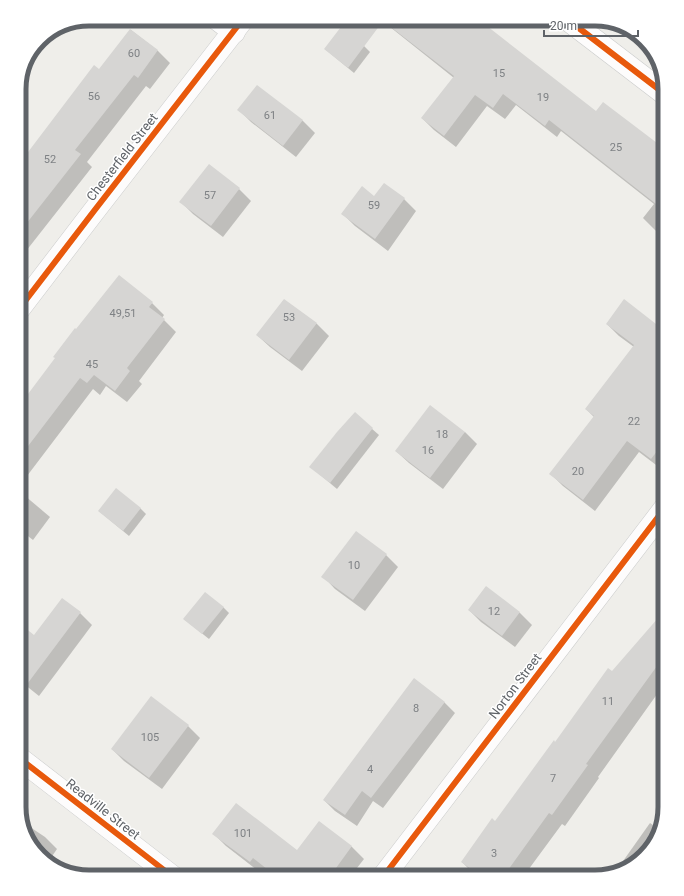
<svg xmlns="http://www.w3.org/2000/svg" width="684" height="896" viewBox="0 0 684 896" font-family="Roboto,sans-serif">
  <style>
    .shadow { fill: #0003 }
    .building { fill: #d6d5d3 }
    .lines { fill: none; stroke-linecap: round; stroke-linejoin: round }
    .street-casing { stroke: #cbcccc; stroke-width: 23 }
    .street { stroke: #fdfcfc; stroke-width: 22 }
    .cycleway-casing { stroke: #fff; stroke-width: 8 }
    .cycleway { stroke: #e8590c; stroke-width: 6 }
    .labels { text-anchor: middle; dominant-baseline: central; stroke-width: 3; stroke-linejoin: round; paint-order: stroke }
    .number-label { font-size: 11px; fill: #7e8184 }
    .street-label { font-size: 13px; fill: #5f6368; stroke: #fff }
    .rim { fill: none; stroke: #5f6368; stroke-width: 5 }
  </style>
  <rect width="100%" height="100%" fill="#efeeea"/>
  <g class="shadow">
    <path d="M380,19L597,112L665,163V238L655,230L643,218L654,204L561,131L557,137L516,105L505,119L487,106L456,147L434,130L422,118L454,78Z"/>
    <path d="M131,30L158,51L170,63L150,89L146,86L87,162L92,167L19,260V165L100,71Z"/>
    <path d="M364,46L370,52L354,73L325,49Z"/>
    <path d="M257,86L303,121L315,133L296,157L251,122L239,110Z"/>
    <path d="M384,184L404,199L416,211L388,251L355,226L343,214L375,197Z"/>
    <path d="M239,189L251,201L223,237L193,214L181,202Z"/>
    <path d="M284,300L317,324L329,336L302,371L270,347L257,335Z"/>
    <path d="M152,303L164,315L162,318L176,332L139,381L142,384L127,402L106,386L100,395L93,389L27,476L19,470V408Z"/>
    <path d="M607,324L665,332V469L664,471L639,452L595,511L563,486L551,474L594,417L586,409L634,347L619,336Z"/>
    <path d="M355,414L379,435L337,489L311,467Z"/>
    <path d="M465,432L477,444L443,489L409,463L396,451Z"/>
    <path d="M24,495L50,517L33,540L19,529V502Z"/>
    <path d="M140,508L146,514L129,536L99,511Z"/>
    <path d="M386,555L398,567L365,611L335,589L323,576Z"/>
    <path d="M486,587L520,613L532,625L515,647L481,622L469,610Z"/>
    <path d="M223,607L229,613L209,639L184,619Z"/>
    <path d="M80,613L92,625L39,696L19,680L34,636Z"/>
    <path d="M665,616V683L598,777L599,778L565,826L562,824L523,877H479L474,874L462,862L496,822L612,672Z"/>
    <path d="M151,698L188,726L200,738L162,789L124,761L112,749Z"/>
    <path d="M444,702L455,713L383,808L373,801L357,826L335,811L324,800Z"/>
    <path d="M319,822L352,847L364,859L350,877H275L265,870L262,874L226,846L214,834L298,851Z"/>
    <path d="M24,823L45,837L57,849L48,862L31,846Z"/>
    <path d="M650,823L659,829L656,842L634,865L616,871Z"/>
  </g>
  <g class="building">
    <path d="M347,19H478L596,111L603,102L665,149V211L549,120L545,126L503,94L493,108L475,95L444,136L421,118L454,76L383,21L348,68L324,49Z"/>
    <path d="M130,29L158,50L138,78L134,75L75,150L81,154L19,233V164L94,65L99,69Z"/>
    <path d="M257,85L303,120L283,146L237,110Z"/>
    <path d="M209,164L240,188L211,226L179,202Z"/>
    <path d="M384,183L405,198L375,239L341,214L362,186L374,196Z"/>
    <path d="M119,275L153,302L149,307L165,319L127,368L130,371L115,391L94,375L87,383L80,378L19,458V406L55,358L53,357L75,328L76,329Z"/>
    <path d="M284,299L317,323L289,360L256,335Z"/>
    <path d="M624,299L665,331V441L651,459L627,441L583,500L549,474L594,416L585,409L634,345L606,324Z"/>
    <path d="M430,405L465,432L430,478L395,451Z"/>
    <path d="M355,412L373,428L330,483L309,467L337,432Z"/>
    <path d="M116,488L141,508L123,531L98,511Z"/>
    <path d="M356,531L387,554L353,600L321,577Z"/>
    <path d="M486,586L520,612L502,636L468,610Z"/>
    <path d="M205,592L224,607L202,634L183,619Z"/>
    <path d="M62,598L81,612L19,695V623L34,635Z"/>
    <path d="M665,610V655L586,764L588,765L552,815L549,813L503,877H482L461,862L492,818L495,821L554,740L555,742L608,668L612,671Z"/>
    <path d="M414,678L445,702L371,798L362,791L345,815L323,800Z"/>
    <path d="M151,696L189,725L149,778L111,749Z"/>
    <path d="M236,803L297,850L319,821L352,846L331,875L333,877H277L253,858L250,862L212,834Z"/>
  </g>
  <g class="lines">
    <g class="street-casing">
      <g id="street">
        <path d="M217,19L234,32"/>
        <path d="M567,19L665,94"/>
        <path d="M19,309L94,211L243,19"/>
        <path d="M19,758L173,877"/>
        <path d="M383,877L665,508"/>
      </g>
    </g>
    <use href="#street" class="street"/>
    <g class="cycleway-casing">
      <g id="cycleway">
        <path d="M567,19L665,94"/>
        <path d="M19,309L94,211L243,19"/>
        <path d="M19,758L173,877"/>
        <path d="M383,877L665,508"/>
      </g>
    </g>
    <use href="#cycleway" class="cycleway"/>
  </g>
  <g class="labels">
    <g class="number-label">
      <text x="134" y="53">60</text>
      <text x="499" y="73">15</text>
      <text x="94" y="96">56</text>
      <text x="543" y="97">19</text>
      <text x="270" y="115">61</text>
      <text x="616" y="147">25</text>
      <text x="50" y="159">52</text>
      <text x="210" y="195">57</text>
      <text x="374" y="205">59</text>
      <text x="123" y="313">49,51</text>
      <text x="289" y="317">53</text>
      <text x="92" y="364">45</text>
      <text x="634" y="421">22</text>
      <text x="442" y="434">18</text>
      <text x="428" y="450">16</text>
      <text x="578" y="471">20</text>
      <text x="354" y="565">10</text>
      <text x="494" y="611">12</text>
      <text x="608" y="701">11</text>
      <text x="416" y="708">8</text>
      <text x="150" y="737">105</text>
      <text x="370" y="769">4</text>
      <text x="553" y="778">7</text>
      <text x="243" y="833">101</text>
      <text x="494" y="853">3</text>
    </g>
    <g class="street-label">
      <text transform="translate(122 157) rotate(-52)">Chesterfield Street</text>
      <text transform="translate(515 686) rotate(-53)">Norton Street</text>
      <text transform="translate(103 809) rotate(38)">Readville Street</text>
    </g>
  </g>
  <path d="M0 0H684V896H0ZM89 26H595A63 63 0 0 1 658 89V807A63 63 0 0 1 595 870H89A63 63 0 0 1 26 807V89A63 63 0 0 1 89 26Z" fill="#fff" fill-rule="evenodd"/>
  <path class="rim" d="M89 26H595A63 63 0 0 1 658 89V807A63 63 0 0 1 595 870H89A63 63 0 0 1 26 807V89A63 63 0 0 1 89 26Z"/>
  <path d="M544 30v6h94v-6" fill="none" stroke="#5f6368" stroke-width="2"/>
  <text x="550" y="30" font-size="12" fill="#5f6368" stroke="#ffffff" stroke-width="3" paint-order="stroke">20 m</text>
</svg>
